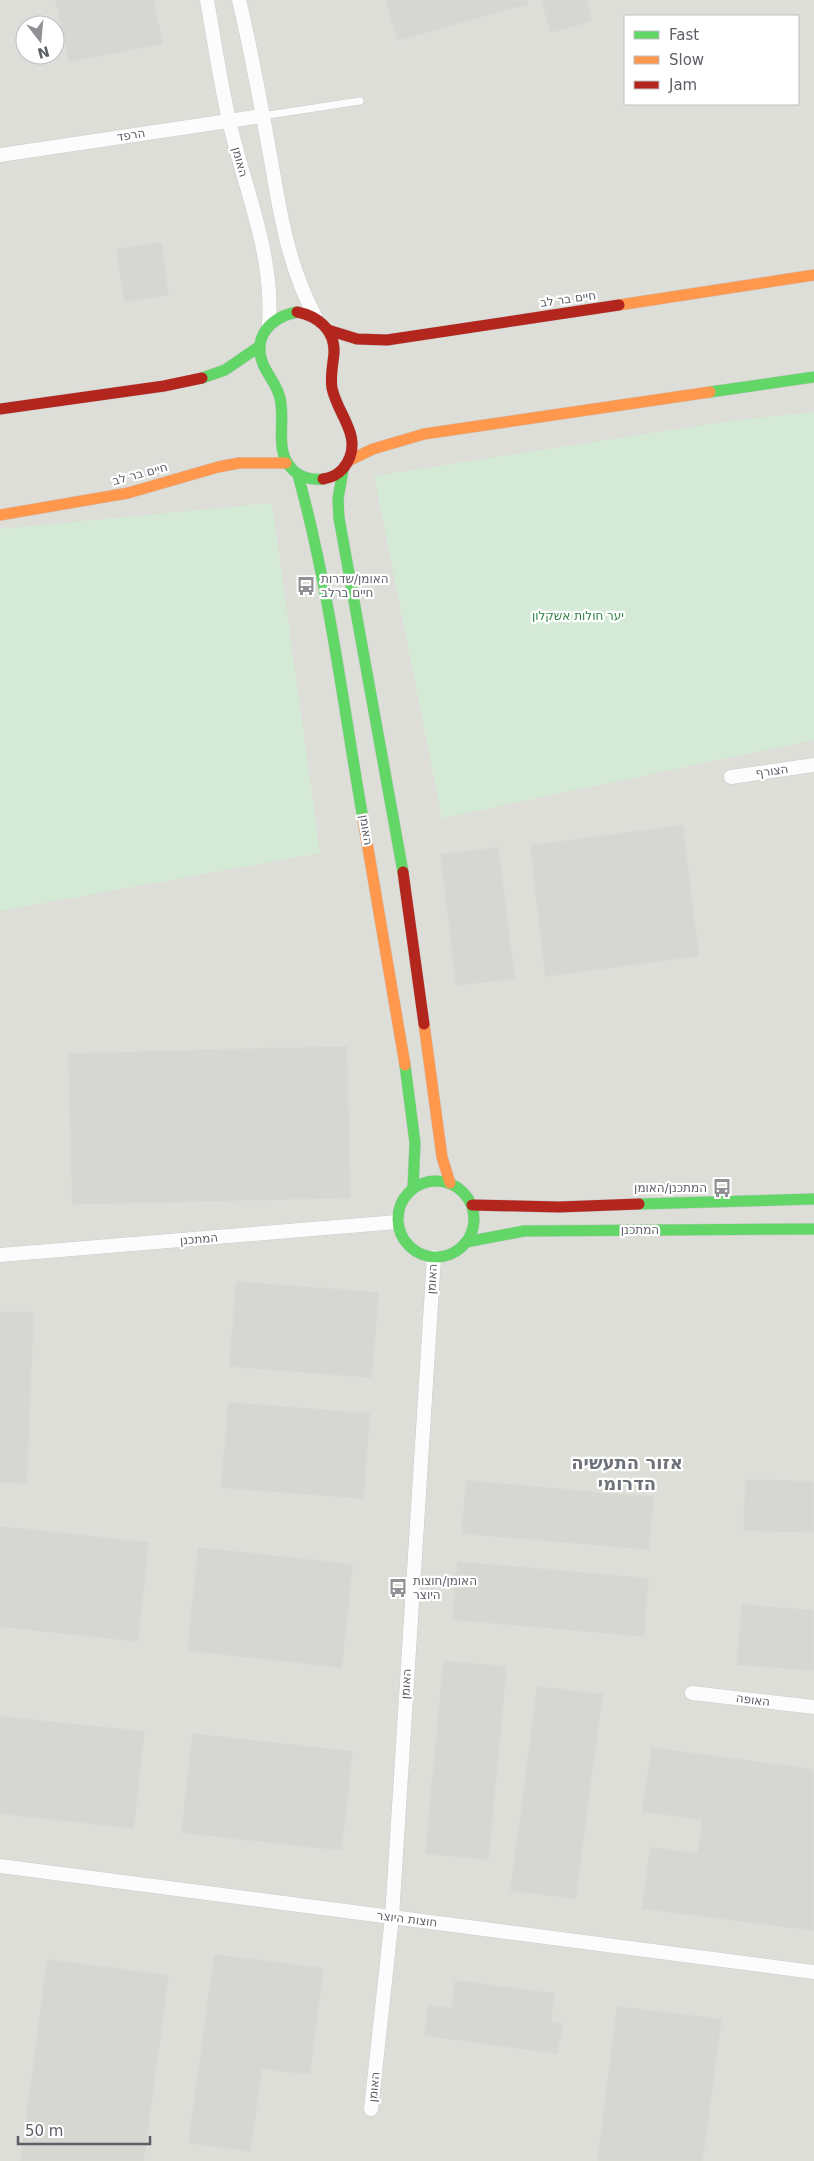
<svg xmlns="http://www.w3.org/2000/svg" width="814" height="2161" viewBox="0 0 814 2161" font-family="'DejaVu Sans','Noto Sans Hebrew',sans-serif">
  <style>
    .industrial { fill: #deded9; fill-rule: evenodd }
    .green { fill: #d4ead6 }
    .building { fill: #d6d6d2; stroke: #dcdcd7 }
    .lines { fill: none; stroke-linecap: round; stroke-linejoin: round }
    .lane-casing { stroke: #cacbca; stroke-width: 8 }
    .street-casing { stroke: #cacbca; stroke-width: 15 }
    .fast-casing { stroke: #c8c9c9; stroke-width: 12 }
    .slow-casing { stroke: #c8c9c9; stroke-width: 12 }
    .jam-casing { stroke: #c8c9c9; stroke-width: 12 }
    .lane { stroke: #fcfcfc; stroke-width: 7 }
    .street { stroke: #fcfcfc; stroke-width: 14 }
    .fast { stroke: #63d668; stroke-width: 11 }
    .slow { stroke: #ff974d; stroke-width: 11 }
    .jam { stroke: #b3261e; stroke-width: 11 }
    .labels { text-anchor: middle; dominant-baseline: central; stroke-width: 4.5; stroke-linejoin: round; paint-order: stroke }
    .street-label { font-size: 12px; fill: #5c5f66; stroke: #fff }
    .poi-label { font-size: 12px; fill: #5c5f66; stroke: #fff; text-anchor: start }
    .park-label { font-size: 12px; fill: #308244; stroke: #fff }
    .district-label { font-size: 18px; font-weight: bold; fill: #6d7178; stroke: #fff }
  </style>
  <rect width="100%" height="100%" fill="#edede8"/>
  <path class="industrial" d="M0,0H814V2161H0ZM625,16H798V104H625ZM25,25H55V55H25Z"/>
  <g class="green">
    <path d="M814,412V740L442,818L374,476L737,420Z"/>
    <path d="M272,503L320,853L0,911V529Z"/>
  </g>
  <g class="building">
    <path d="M55,0H154L163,44L69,62Z"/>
    <path d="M385,0H528L529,4L397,41Z"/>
    <path d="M541,0H587L593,21L550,33Z"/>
    <path d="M162,242L169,295L124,302L116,249Z"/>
    <path d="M683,825L699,956L545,977L530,845Z"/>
    <path d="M499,847L515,979L456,986L440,854Z"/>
    <path d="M347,1046L351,1198L72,1205L68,1053Z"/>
    <path d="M236,1281L379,1292L372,1378L229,1367Z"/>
    <path d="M0,1311L34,1312L27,1484L0,1483Z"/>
    <path d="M228,1402L370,1413L364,1499L221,1488Z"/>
    <path d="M745,1479L814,1481V1533L743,1531Z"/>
    <path d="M466,1480L654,1497L649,1550L461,1534Z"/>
    <path d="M0,1526L149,1542L138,1642L0,1627Z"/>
    <path d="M198,1547L353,1564L342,1668L187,1651Z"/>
    <path d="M457,1561L649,1578L644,1637L452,1620Z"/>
    <path d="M742,1604L814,1610V1671L736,1665Z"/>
    <path d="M443,1661L507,1666L489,1860L425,1854Z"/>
    <path d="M537,1686L603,1694L576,1899L510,1891Z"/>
    <path d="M0,1716L145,1731L134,1829L0,1814Z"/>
    <path d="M192,1733L353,1751L342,1851L181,1833Z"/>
    <path d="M651,1747L814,1769V1931L642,1909L650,1847L697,1853L702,1820L642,1812Z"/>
    <path d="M214,1954L324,1968L310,2075L262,2069L251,2152L188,2143Z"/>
    <path d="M47,1959L169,1975L144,2161H20Z"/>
    <path d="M455,1980L555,1993L551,2021L563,2023L558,2054L424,2036L428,2005L451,2008Z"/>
    <path d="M617,2006L722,2019L703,2161H597Z"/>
  </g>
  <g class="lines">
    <g class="lane-casing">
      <path id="lane" d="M262,116L360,101"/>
    </g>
    <g class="street-casing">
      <g id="street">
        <path d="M207,0C214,40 220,80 229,120C244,188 274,253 269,324"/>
        <path d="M239,0C252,53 261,107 271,160C280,214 289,268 315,316"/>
        <path d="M0,155L262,116"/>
        <path d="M731,777L814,765"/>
        <path d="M0,1255L397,1222"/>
        <path d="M692,1693L814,1707"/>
        <path d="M0,1866L814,1972"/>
        <path d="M371,2109L392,1917L434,1257"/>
      </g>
    </g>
    <g class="fast-casing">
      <g id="fast">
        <path d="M297,312C271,317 252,337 263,364C268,376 277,385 280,398C286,423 273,452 294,471C302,478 312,480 323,479"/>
        <path d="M202,378L225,370L260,346"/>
        <path d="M710,392L814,377"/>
        <path d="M343,470L338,499L339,518L403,872"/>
        <path d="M298,475C329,587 343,704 363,819"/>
        <path d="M405,1065L415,1143L413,1188"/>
        <circle cx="436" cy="1219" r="38"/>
        <path d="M639,1204L814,1199"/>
        <path d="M466,1242L524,1231L814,1229"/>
      </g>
    </g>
    <g class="slow-casing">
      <g id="slow">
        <path d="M619,305L814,275"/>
        <path d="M350,460L373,449L424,434L710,392"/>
        <path d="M0,515L128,493L218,467L239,463H286"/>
        <path d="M363,819L405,1065"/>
        <path d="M424,1024L442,1157L450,1183"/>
      </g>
    </g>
    <g class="jam-casing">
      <g id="jam">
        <path d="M297,312C318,316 335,330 334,353C333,365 330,376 332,388C337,414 363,436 347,463C341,473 334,477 323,479"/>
        <path d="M328,330L357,339L387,340L619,305"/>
        <path d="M0,409L164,386L202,378"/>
        <path d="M403,872L424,1024"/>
        <path d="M472,1205L559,1207L639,1204"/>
      </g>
    </g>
    <use href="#lane" class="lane"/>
    <use href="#street" class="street"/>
    <use href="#fast" class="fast"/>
    <use href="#slow" class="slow"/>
    <use href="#jam" class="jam"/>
  </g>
  <defs>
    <g id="bus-bare" transform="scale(1.5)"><path d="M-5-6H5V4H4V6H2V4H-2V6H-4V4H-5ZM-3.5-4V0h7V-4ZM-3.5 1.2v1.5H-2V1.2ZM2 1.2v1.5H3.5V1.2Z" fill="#8f9194" stroke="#fff" stroke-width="2.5" paint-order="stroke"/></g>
  </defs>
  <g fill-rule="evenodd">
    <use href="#bus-bare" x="306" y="586"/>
    <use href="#bus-bare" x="722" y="1188"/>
    <use href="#bus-bare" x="398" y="1588"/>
  </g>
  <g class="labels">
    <g class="street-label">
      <text transform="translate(131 135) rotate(-9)">הרפד</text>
      <text transform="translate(240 162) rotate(75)">האומן</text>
      <text transform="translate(568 299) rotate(-8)">חיים בר לב</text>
      <text transform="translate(140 474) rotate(-15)">חיים בר לב</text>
      <text transform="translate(772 771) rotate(-8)">הצורף</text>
      <text transform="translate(366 830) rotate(81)">האומן</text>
      <text x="640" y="1230">המתכנן</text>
      <text transform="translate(199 1239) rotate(-5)">המתכנן</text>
      <text transform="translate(432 1279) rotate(-86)">האומן</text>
      <text transform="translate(406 1684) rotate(-86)">האומן</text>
      <text transform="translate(753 1700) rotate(7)">האופה</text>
      <text transform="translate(407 1919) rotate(7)">חוצות היוצר</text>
      <text transform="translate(374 2087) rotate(-84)">האומן</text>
    </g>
    <g class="poi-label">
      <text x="321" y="579">האומן/שדרות<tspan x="321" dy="14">חיים ברלב</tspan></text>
      <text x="707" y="1188" text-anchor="end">המתכנן/האומן</text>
      <text x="413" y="1581">האומן/חוצות<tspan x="413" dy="14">היוצר</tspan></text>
    </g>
    <g class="park-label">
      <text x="578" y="616">יער חולות אשקלון</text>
    </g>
    <g class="district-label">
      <text x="627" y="1462">אזור התעשיה<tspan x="627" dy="21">הדרומי</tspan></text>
    </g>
  </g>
  <rect x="624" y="15" width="175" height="90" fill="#ffffff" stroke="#bebfc2"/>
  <rect x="634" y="31" width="25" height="8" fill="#63d668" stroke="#bebfc2"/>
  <text x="669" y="40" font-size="15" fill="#5c5f66">Fast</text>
  <rect x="634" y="56" width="25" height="8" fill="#ff974d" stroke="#bebfc2"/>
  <text x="669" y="65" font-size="15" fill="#5c5f66">Slow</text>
  <rect x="634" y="81" width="25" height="8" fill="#b3261e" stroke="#bebfc2"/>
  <text x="669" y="90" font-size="15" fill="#5c5f66">Jam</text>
  <g transform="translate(40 40) rotate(164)"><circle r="24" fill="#ffffff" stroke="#bebfc2"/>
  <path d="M0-4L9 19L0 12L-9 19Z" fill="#8f9194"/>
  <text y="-8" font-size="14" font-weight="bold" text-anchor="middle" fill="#5c5f66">N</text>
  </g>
  <path d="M18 2136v8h132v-8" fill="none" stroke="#5c5f66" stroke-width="2.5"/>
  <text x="25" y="2136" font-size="15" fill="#5c5f66" stroke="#ffffff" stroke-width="4" paint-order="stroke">50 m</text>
</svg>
